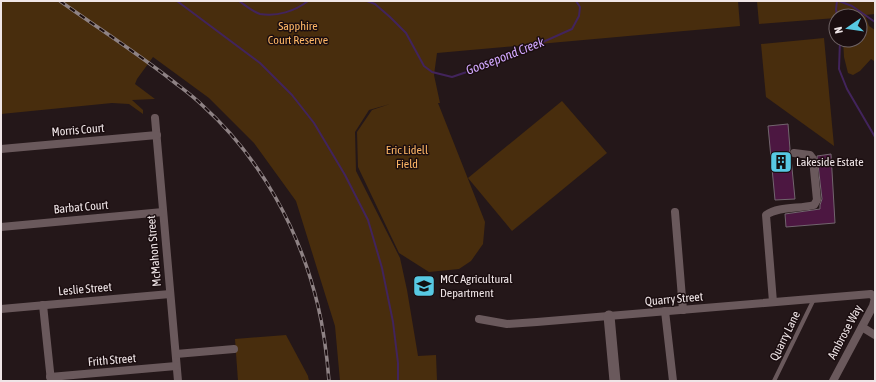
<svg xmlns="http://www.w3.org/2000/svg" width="876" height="382" viewBox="0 0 876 382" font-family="'Asap Condensed',sans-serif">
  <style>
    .green { fill: #482d0d }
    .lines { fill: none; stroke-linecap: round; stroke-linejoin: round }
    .stream { stroke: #42245c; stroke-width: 2 }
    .building { fill: #4c1741; stroke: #72656e }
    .lane { stroke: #6a595c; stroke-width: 4 }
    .street { stroke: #6a595c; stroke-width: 8 }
    .secondary { stroke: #6a595c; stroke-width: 11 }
    .rail-casing { stroke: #8e8284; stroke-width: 3.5 }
    .rail { stroke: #1b0e10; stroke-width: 2; stroke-dasharray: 6; stroke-linecap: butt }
    .labels { text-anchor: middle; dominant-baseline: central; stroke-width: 3; stroke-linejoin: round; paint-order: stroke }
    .park-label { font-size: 12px; fill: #feb665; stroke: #1b0e10 }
    .street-label { font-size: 12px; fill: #efe5e7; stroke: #1b0e10 }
    .poi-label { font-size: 12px; fill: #efe5e7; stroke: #1b0e10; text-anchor: start }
    .water-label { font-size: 13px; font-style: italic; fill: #d2a8ff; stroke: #1b0e10 }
  </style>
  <rect width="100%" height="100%" fill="#241719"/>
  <g class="green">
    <path d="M1,1H738L740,26L437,53L434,75L440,103H438L485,222L483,244L471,261L459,269L429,272L399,253L358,167L357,132L372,110L390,104L369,110L355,132L356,171L400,258L407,290L418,356L436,355L437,381H340L335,326L296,201L254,143L209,98L153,57L137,79L135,84L155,99L132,100L143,110V114L129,104L112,103L1,114Z"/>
    <path d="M757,1H875V14L865,15L869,26L875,30V74L874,61L871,59L860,71L853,75L848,73L844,57L843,40H860V16H836V18L759,24Z"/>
    <path d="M824,38L834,146L766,97L761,44Z"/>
    <path d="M562,101L607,153L512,231L468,178Z"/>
    <path d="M286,335L308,376L309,381H238L235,339Z"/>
  </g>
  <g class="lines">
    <g class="stream">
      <path d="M177,1L260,63L292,95L314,123L345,175L368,220L382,268L393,322L398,363V381"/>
      <path d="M239,1C245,5 253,12 260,14C277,17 295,11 308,1"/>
      <path d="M367,1L375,4L390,17L406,33L424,66L432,72L452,77L505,59L572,29L579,16L580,7L576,1"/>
      <path d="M837,1L836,9L837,16"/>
      <path d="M839,1L852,6L875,22"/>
      <path d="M840,40L839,69L847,89L875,137"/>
    </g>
  </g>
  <g class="building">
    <path d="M788,124L790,149L789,153L791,158L795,199L775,200L768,126Z"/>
    <path d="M831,154L835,223L786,227L785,214L820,209V205L822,199L817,156Z"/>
  </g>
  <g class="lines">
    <path class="lane" d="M774,381L814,299"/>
    <g class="street">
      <path d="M155,118L178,381"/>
      <path d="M1,149L157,135"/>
      <path d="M675,212L683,310"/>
      <path d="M1,227L163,212"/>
      <path d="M773,302L766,215C779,206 799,209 814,205L817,200L813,159L810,155L794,153"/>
      <path d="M43,305L51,381"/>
      <path d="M1,309L170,294"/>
      <path d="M665,311L673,381"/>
      <path d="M479,319L507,324L537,322L871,294L875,298L873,306L833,381"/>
      <path d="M862,327L875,335"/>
      <path d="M176,354L234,349"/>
      <path d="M50,377L176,366"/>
    </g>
    <path class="secondary" d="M609,316L615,381"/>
    <g class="rail-casing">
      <path id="rail" d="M60,1C98,28 137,53 174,82C183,89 193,96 202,105C260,157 300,230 318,306C324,331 327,356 329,381"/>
    </g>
    <use href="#rail" class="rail"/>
  </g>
  <defs>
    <g id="building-square" transform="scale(1.15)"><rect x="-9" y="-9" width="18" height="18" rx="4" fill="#57c9e3" stroke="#1b0e10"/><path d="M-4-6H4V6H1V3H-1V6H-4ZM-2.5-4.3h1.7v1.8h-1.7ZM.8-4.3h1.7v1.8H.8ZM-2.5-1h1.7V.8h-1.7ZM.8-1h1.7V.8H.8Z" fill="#111"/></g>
    <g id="university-square" transform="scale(1.15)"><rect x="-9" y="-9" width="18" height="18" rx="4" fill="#57c9e3" stroke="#1b0e10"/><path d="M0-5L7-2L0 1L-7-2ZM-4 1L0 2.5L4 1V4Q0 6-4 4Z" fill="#111"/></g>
  </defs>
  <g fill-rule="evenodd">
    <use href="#building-square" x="781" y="162"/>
    <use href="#university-square" x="424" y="286"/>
  </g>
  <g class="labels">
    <g class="park-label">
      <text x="298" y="26">Sapphire<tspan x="298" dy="14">Court Reserve</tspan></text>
      <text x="407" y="150">Eric Lidell<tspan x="407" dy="14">Field</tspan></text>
    </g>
    <g class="street-label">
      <text transform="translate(78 130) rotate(-5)">Morris Court</text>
      <text transform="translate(81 207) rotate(-5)">Barbat Court</text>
      <text transform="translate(154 251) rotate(-95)">McMahon Street</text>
      <text transform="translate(85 289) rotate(-5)">Leslie Street</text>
      <text transform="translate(674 299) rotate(-5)">Quarry Street</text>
      <text transform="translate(845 332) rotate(-62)">Ambrose Way</text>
      <text transform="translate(785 336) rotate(-64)">Quarry Lane</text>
      <text transform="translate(112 360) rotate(-5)">Frith Street</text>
    </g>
    <g class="poi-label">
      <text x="796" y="162">Lakeside Estate</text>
      <text x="440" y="279">MCC Agricultural<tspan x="440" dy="14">Department</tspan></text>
    </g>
    <g class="water-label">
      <text transform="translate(505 56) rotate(-21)">Goosepond Creek</text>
    </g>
  </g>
  <rect width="876" height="382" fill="none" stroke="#efe5e7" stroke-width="4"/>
  <g transform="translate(848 28) rotate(257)"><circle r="19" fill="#1b0e10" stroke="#706466"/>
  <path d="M0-3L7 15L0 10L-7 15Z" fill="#57c9e3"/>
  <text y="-6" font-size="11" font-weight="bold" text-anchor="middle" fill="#efe5e7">N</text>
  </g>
</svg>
